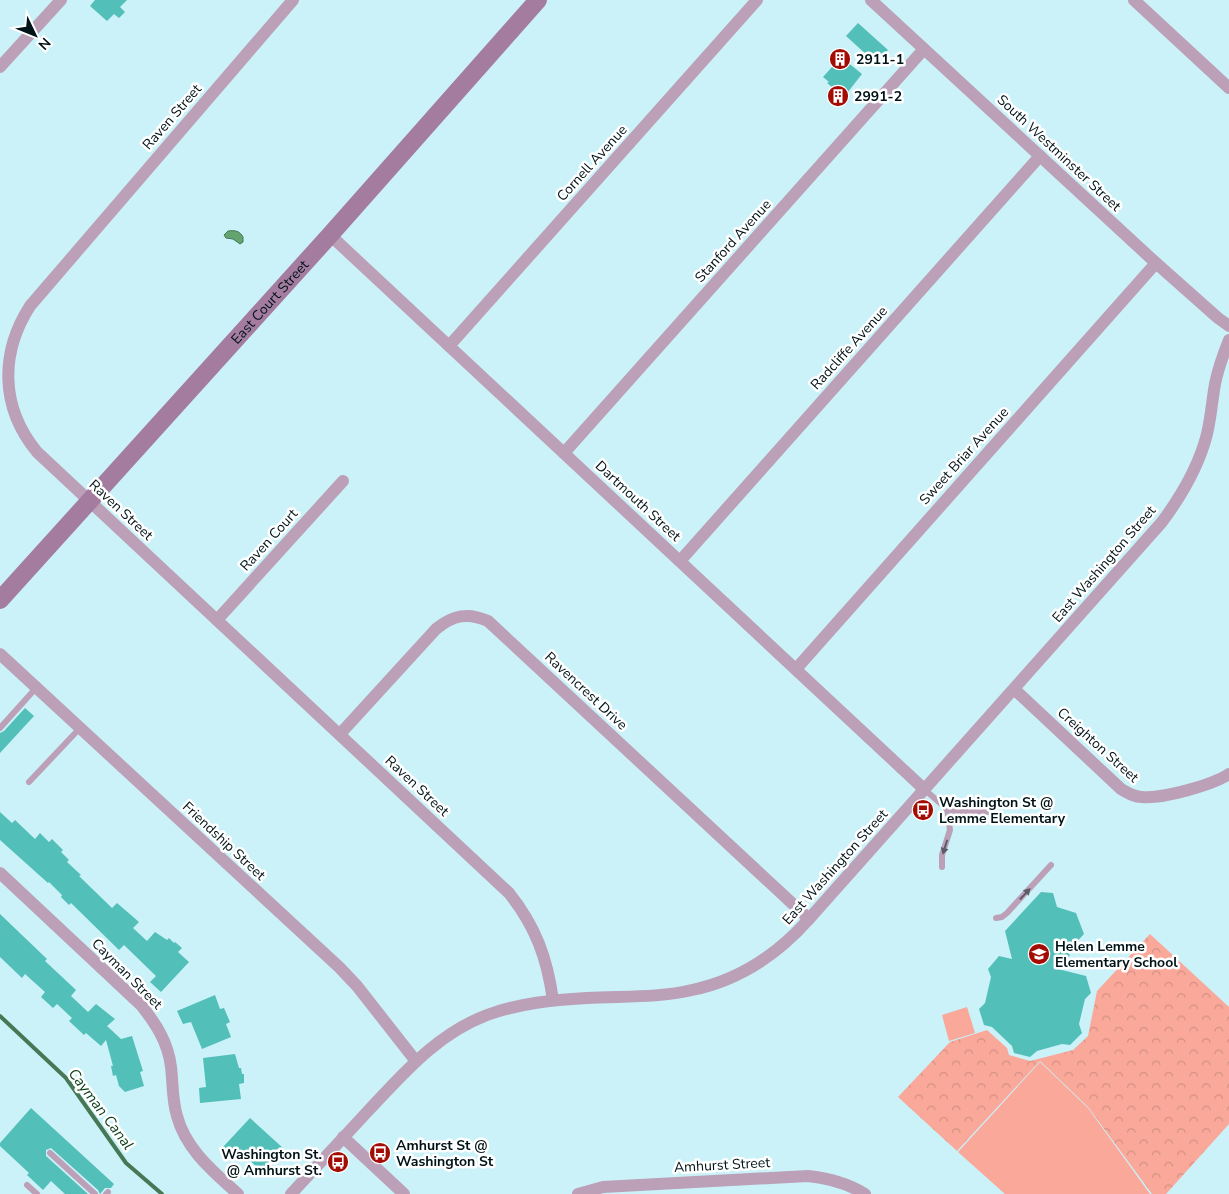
<svg xmlns="http://www.w3.org/2000/svg" width="1229" height="1194" viewBox="0 0 1229 1194" font-family="'Nunito Sans',sans-serif">
  <style>
    .park { fill: url(#park-crowns) }
    .pitch { fill: #f9a89a }
    .water { fill: #64a471; stroke: #467856 }
    .lines { fill: none; stroke-linecap: round; stroke-linejoin: round }
    .stream { stroke: #467856; stroke-width: 4 }
    .building { fill: #52bfb8 }
    .lane { stroke: #bba0b8; stroke-width: 6 }
    .street { stroke: #bba0b8; stroke-width: 12 }
    .secondary { stroke: #a37c9f; stroke-width: 18 }
    .oneway { fill: #5e5a68 }
    .labels { text-anchor: middle; dominant-baseline: central; stroke-width: 5; stroke-linejoin: round; paint-order: stroke }
    .poi-label { font-size: 14px; font-weight: bold; fill: #001317; stroke: #fff; text-anchor: start }
    .street-label { font-size: 14px; fill: #001317; stroke: #fff }
    .water-label { font-size: 15px; font-style: italic; fill: #114220; stroke: #fff }
  </style>
  <defs>
    <pattern id="park-crowns" width="20" height="18" patternUnits="userSpaceOnUse" patternTransform="scale(1.25)"><rect width="20" height="18" fill="#f9a89a"/><path d="M2 6a3 3 0 1 1 6 0M12 15a3 3 0 1 1 6 0" fill="none" stroke="#d49084"/></pattern>
  </defs>
  <rect width="100%" height="100%" fill="#cbf2f9"/>
  <path class="park" d="M1150,934L1229,1007V1124L1166,1194H1152L1088,1107L1040,1061L957,1151L898,1097L950,1042L987,1030L1007,1048L1009,1055L1030,1061L1073,1050L1088,1036L1097,991Z"/>
  <g class="pitch">
    <path d="M967,1007L975,1033L949,1041L942,1015Z"/>
    <path d="M1040,1062L1088,1108L1150,1194H1005L958,1152Z"/>
  </g>
  <path class="water" d="M228,231C235,230 240,231 243,237V242L240,244L233,239L226,238L224,235Z"/>
  <g class="lines">
    <path class="stream" d="M0,1016L66,1078L126,1163L162,1194"/>
  </g>
  <g class="building">
    <path d="M95,0H127L120,7L125,12L119,18L114,14L107,21L90,6Z"/>
    <path d="M858,23L888,50L878,62L870,55L868,56L846,36Z"/>
    <path d="M841,57L862,74L844,97L827,83L829,82L823,77Z"/>
    <path d="M25,708L34,716L0,753V733L4,731Z"/>
    <path d="M0,812L12,823L15,820L35,839L40,833L49,842L52,839L63,850L61,852L69,860L67,862L81,875L79,876L112,908L117,903L139,922L133,928L147,941L155,932L167,940L169,938L174,943L175,942L182,948L178,952L189,962L161,992L150,982L156,976L124,945L119,950L71,903L69,905L61,897L62,895L49,882L48,883L0,840Z"/>
    <path d="M1041,892L1053,893L1057,907L1076,913L1084,934L1067,952L1070,955L1058,969L1086,976L1091,993L1085,999L1079,1024L1082,1033L1070,1045L1062,1044L1037,1051L1030,1057L1014,1053L1012,1046L992,1027L984,1025L979,1009L985,1003L991,977L988,969L999,956L1012,959L1005,931Z"/>
    <path d="M0,914L47,959L45,961L76,990L71,996L88,1012L96,1004L115,1019L107,1026L121,1039L132,1036L143,1071L140,1072L144,1086L125,1092L119,1086L116,1075L113,1076L111,1066H113L106,1040L101,1046L86,1033L84,1035L69,1021L72,1018L57,1004L53,1008L41,997L45,992L25,974L22,978L0,957Z"/>
    <path d="M215,995L220,1009L224,1008L230,1022L226,1024L231,1037L202,1049L191,1022L183,1024L177,1011Z"/>
    <path d="M235,1054L239,1068H241L242,1074H244V1083L239,1084L241,1099L200,1103L199,1088L206,1087L203,1058Z"/>
    <path d="M31,1108L114,1184L111,1188H105L100,1194L98,1190L51,1148L46,1150V1156L88,1194H65L51,1181L43,1190L27,1175L29,1173L0,1146V1143Z"/>
    <path d="M250,1118L283,1148L262,1172L240,1151L234,1158L223,1147Z"/>
  </g>
  <g class="lines">
    <g class="lane">
      <path d="M0,728L36,688"/>
      <path d="M29,782L80,728"/>
      <path d="M925,790L947,809"/>
      <path d="M942,867V855L950,830L947,809L955,811L992,812"/>
      <path d="M996,918L1002,917L1007,913L1051,865"/>
      <path d="M50,1153L95,1194"/>
      <path d="M27,1185L37,1194"/>
      <path d="M106,1194L108,1192"/>
    </g>
    <g class="street">
      <path d="M293,0L30,306C0,353 0,407 37,452L509,893C536,927 547,958 553,1000"/>
      <path d="M871,0L1156,263L1218,318L1229,326"/>
      <path d="M1134,0L1229,88"/>
      <path d="M0,67L61,0"/>
      <path d="M330,235L925,790"/>
      <path d="M449,346L757,0"/>
      <path d="M564,453L924,49"/>
      <path d="M680,561L1040,156"/>
      <path d="M217,620L343,481"/>
      <path d="M0,654L339,967L357,986L415,1060"/>
      <path d="M796,669L1156,263"/>
      <path d="M1014,689L1121,789C1128,793 1134,797 1142,797C1162,799 1213,785 1229,774"/>
      <path d="M340,734L436,629C453,615 468,612 488,621L809,919"/>
      <path d="M0,873L141,1005C156,1024 168,1042 171,1067C173,1083 172,1100 177,1116C186,1150 214,1172 238,1194"/>
      <path d="M343,1137L404,1194"/>
      <path d="M291,1194C317,1166 342,1139 368,1111C404,1073 437,1034 487,1015C520,1003 553,1000 587,998C622,996 659,998 692,990C740,980 778,954 809,919L1162,522C1182,495 1199,466 1207,434C1211,417 1212,401 1215,384C1218,369 1223,355 1229,340"/>
      <path d="M578,1194L603,1187L808,1176C828,1178 847,1183 865,1194"/>
    </g>
    <path class="secondary" id="s1" d="M0,600L330,235L538,0"/>
  </g>
  <defs><path id="oneway-solid" d="M-6-.8H1V-3.2L6.5 0L1 3.2V.8H-6Z" transform="scale(1.25)"/></defs>
  <g class="oneway">
    <use href="#oneway-solid" transform="translate(945 847) rotate(107)"/>
    <use href="#oneway-solid" transform="translate(1025 894) rotate(-47)"/>
  </g>
  <defs>
    <g id="building-disc" transform="scale(1.125)"><circle r="9.5" fill="#a30c03" stroke="#fff"/><path d="M-4-6H4V6H1V3H-1V6H-4ZM-2.5-4.3h1.7v1.8h-1.7ZM.8-4.3h1.7v1.8H.8ZM-2.5-1h1.7V.8h-1.7ZM.8-1h1.7V.8H.8Z" fill="#fff"/></g>
    <g id="bus-disc" transform="scale(1.125)"><circle r="9.5" fill="#a30c03" stroke="#fff"/><path d="M-5-6H5V4H4V6H2V4H-2V6H-4V4H-5ZM-3.5-4V0h7V-4ZM-3.5 1.2v1.5H-2V1.2ZM2 1.2v1.5H3.5V1.2Z" fill="#fff"/></g>
    <g id="school-disc" transform="scale(1.125)"><circle r="9.5" fill="#a30c03" stroke="#fff"/><path d="M0-5L7-2L0 1L-7-2ZM-4 1L0 2.5L4 1V4Q0 6-4 4Z" fill="#fff"/></g>
  </defs>
  <g fill-rule="evenodd">
    <use href="#building-disc" x="840" y="59"/>
    <use href="#building-disc" x="838" y="96"/>
    <use href="#bus-disc" x="923" y="810"/>
    <use href="#school-disc" x="1039" y="954"/>
    <use href="#bus-disc" x="380" y="1153"/>
    <use href="#bus-disc" x="338" y="1162"/>
  </g>
  <g class="labels">
    <g class="poi-label">
      <text x="856" y="59">2911-1</text>
      <text x="854" y="96">2991-2</text>
      <text x="939" y="802">Washington St @<tspan x="939" dy="16">Lemme Elementary</tspan></text>
      <text x="1055" y="946">Helen Lemme<tspan x="1055" dy="16">Elementary School</tspan></text>
      <text x="396" y="1145">Amhurst St @<tspan x="396" dy="16">Washington St</tspan></text>
      <text x="322" y="1154" text-anchor="end">Washington St.<tspan x="322" dy="16">@ Amhurst St.</tspan></text>
    </g>
    <g class="street-label">
      <text transform="translate(172 117) rotate(-49)">Raven Street</text>
      <text transform="translate(1059 153) rotate(43)">South Westminster Street</text>
      <text transform="translate(592 163) rotate(-48)">Cornell Avenue</text>
      <text transform="translate(733 241) rotate(-48)">Stanford Avenue</text>
      <text stroke="none"><textPath href="#s1" startOffset="402">East Court Street</textPath></text>
      <text transform="translate(849 348) rotate(-48)">Radcliffe Avenue</text>
      <text transform="translate(964 456) rotate(-48)">Sweet Briar Avenue</text>
      <text transform="translate(638 501) rotate(43)">Dartmouth Street</text>
      <text transform="translate(121 510) rotate(43)">Raven Street</text>
      <text transform="translate(269 540) rotate(-48)">Raven Court</text>
      <text transform="translate(1104 564) rotate(-49)">East Washington Street</text>
      <text transform="translate(586 691) rotate(43)">Ravencrest Drive</text>
      <text transform="translate(1098 745) rotate(42)">Creighton Street</text>
      <text transform="translate(417 786) rotate(43)">Raven Street</text>
      <text transform="translate(224 841) rotate(43)">Friendship Street</text>
      <text transform="translate(835 867) rotate(-48)">East Washington Street</text>
      <text transform="translate(127 974) rotate(45)">Cayman Street</text>
      <text transform="translate(722 1165) rotate(-3)">Amhurst Street</text>
    </g>
    <g class="water-label">
      <text transform="translate(101 1109) rotate(53)">Cayman Canal</text>
    </g>
  </g>
  <g transform="translate(35 35) rotate(133)" stroke="#ffffff" stroke-width="4" paint-order="stroke">
  <path d="M0-4L9 19L0 12L-9 19Z" fill="#001317"/>
  <text y="-8" font-size="14" font-weight="bold" text-anchor="middle" fill="#001317">N</text>
  </g>
</svg>
